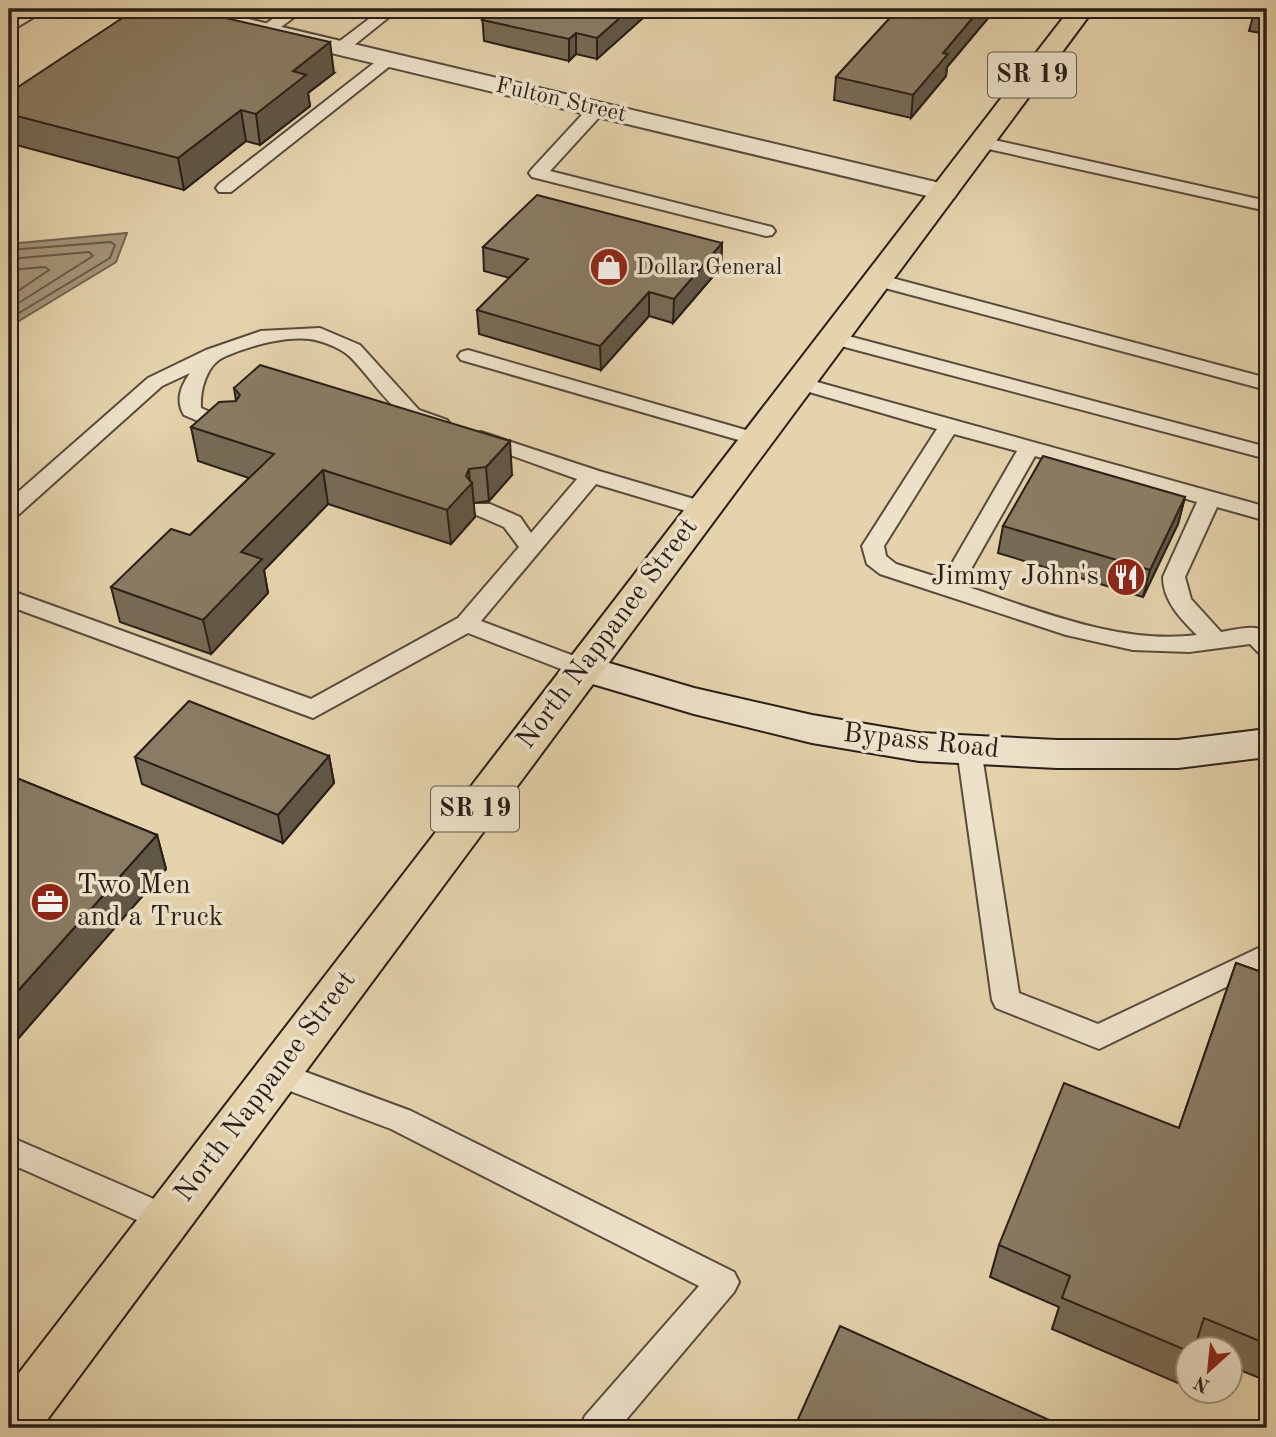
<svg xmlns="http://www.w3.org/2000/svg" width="1276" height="1437" viewBox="0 0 1276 1437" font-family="'Old Standard TT',serif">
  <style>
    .water { fill: #a49579; stroke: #736552; stroke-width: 2 }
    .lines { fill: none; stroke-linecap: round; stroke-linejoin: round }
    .shore { stroke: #665a48; stroke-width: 2 }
    .lane-casing { stroke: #584b3c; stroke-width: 4 }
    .street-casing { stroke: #584b3c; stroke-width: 4 }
    .secondary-casing { stroke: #291e17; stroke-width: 4 }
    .primary-casing { stroke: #291e17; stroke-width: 4 }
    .lane { fill: #ede2c9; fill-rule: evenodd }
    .street { fill: #ede2c9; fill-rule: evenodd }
    .secondary { fill: #ede2c9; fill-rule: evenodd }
    .primary { fill: #e4d3ac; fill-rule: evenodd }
    .wall { fill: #776b56; stroke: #291e17; stroke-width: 2 }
    .shaded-wall { fill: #615746; stroke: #291e17; stroke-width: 2 }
    .building { fill: #8a7c64; stroke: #291e17; stroke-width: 2 }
    .labels { text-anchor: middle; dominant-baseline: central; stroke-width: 7; stroke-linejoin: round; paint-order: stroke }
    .far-street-label { font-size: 23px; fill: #291e17; stroke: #ede2c9 }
    .far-poi-label { font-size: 23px; fill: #291e17; stroke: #ede2c9; text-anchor: start }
    .shield { fill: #ede2c9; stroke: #64594c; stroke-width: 2 }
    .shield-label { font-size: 26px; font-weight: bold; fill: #291e17 }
    .poi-label { font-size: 28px; fill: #291e17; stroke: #ede2c9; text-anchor: end }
    .street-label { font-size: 28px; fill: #291e17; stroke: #ede2c9 }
  </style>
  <rect width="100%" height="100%" fill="#e4d3ac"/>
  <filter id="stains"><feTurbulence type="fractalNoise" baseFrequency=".00286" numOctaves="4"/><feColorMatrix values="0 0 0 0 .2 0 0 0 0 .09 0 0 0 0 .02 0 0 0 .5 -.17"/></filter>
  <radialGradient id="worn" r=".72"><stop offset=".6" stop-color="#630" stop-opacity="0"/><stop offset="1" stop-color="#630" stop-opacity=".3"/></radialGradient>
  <path class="water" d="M127,233L116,262L9,327V244Z"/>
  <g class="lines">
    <g class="shore">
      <path d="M9,250L111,242L115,245L110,258L9,319"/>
      <path d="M9,259L89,252L93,256L9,309"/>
      <path d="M9,270L45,267L49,270L9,297"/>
    </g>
    <g class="lane-casing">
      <g id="lane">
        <path d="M29,9H47L9,32V21Z"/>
        <path d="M287,9H305L273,33H261L259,30L261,27Z"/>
        <path d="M382,9H399L348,50H336L334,47L336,44Z"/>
        <path d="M389,54L395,56L397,59L395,62L231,192H219L216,188L219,184L383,56Z"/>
        <path d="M597,104L603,105L605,109L603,113L550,171L772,227L775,231L772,235L766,236L532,177L529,173L532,169L591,105Z"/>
        <path d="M981,137L1267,201V211L975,146L972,142L975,138Z"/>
        <path d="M877,274L1267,378V390L870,284L868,280Z"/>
        <path d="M320,328L360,345L419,410L447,420L450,424L447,428C405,439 374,378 348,355C341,349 327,343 319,341C292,333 249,346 224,357C206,365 200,391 201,408L240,425L243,429L240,433H226L184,415C175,400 181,386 190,373L162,386L17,516L9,518V500L148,378L206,350L261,331Z"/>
        <path d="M833,332L1267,447V459L826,342L823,338L826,334Z"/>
        <path d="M468,350L763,435L766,439L763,443H749L461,360L458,356L461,352Z"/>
        <path d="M799,377L1267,507V521L1217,507L1185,577L1191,599L1221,632C1236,630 1255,623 1267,633V655L1259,653L1250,644L1189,652L1133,650L1066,635L880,574L867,564L862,546L937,429L792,387L789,383L792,379ZM954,434L1017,451L943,579L896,564L886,556L884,546ZM1035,456L1197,502L1163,577C1163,601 1181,619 1197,635C1118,645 1036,609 962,585Z"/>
        <path d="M481,432L599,471L711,504L714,509L711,514L703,516L596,484L481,621L590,662L594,668L590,674L582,676L574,674L468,633L313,718L9,606V590L311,699L458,618L519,547L504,527L474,514L471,509L474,504H490L520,517L531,533L577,479L474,442L471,438L474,434Z"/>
        <path d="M969,740L978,743L981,749L1019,993L1098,1024L1267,944V967L1099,1049L996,1008L992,1000L957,749L960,743Z"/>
        <path d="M276,1061L411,1111L734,1272L739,1282L734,1292L619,1428H580L585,1416L699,1286L391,1129L266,1082L261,1073L266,1064Z"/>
        <path d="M15,1139L177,1209L181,1219L177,1229L166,1233L20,1168L9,1172V1141Z"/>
      </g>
    </g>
    <g class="street-casing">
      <path id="street" d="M165,9H206L944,184L954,186L958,192L954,198L944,200L177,16L168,14Z"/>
    </g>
    <g class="secondary-casing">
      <path id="secondary" d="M582,655L694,688L812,715L919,733L1057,740H1178L1267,729V757L1178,768H1057L919,761L812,743L694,714L569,677L563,668L569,659Z"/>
    </g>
    <g class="primary-casing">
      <path id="primary" d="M1070,9H1094L41,1428H9V1386Z"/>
    </g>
    <use href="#lane" class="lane"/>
    <use href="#street" class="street"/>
    <use href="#secondary" class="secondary"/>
    <use href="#primary" class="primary"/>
  </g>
  <g class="wall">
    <path d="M487,9H653L597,59L576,54L569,61L484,41L482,13Z"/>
    <path d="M898,9H990L989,17L947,67L946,76L911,118L834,100L836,77Z"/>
    <path d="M1255,9H1267V34L1249,31Z"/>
    <path d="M334,73L308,93L310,106L260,145L246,141L184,190L9,143V93Z"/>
    <path d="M722,243L721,267L673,323L649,316L601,370L479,334L477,310L510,278L484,271L483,247Z"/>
    <path d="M234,388L512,475L489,501L473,503L475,517L451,544L328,504L264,570L268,593L211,654L120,622L111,587L190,535L249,478L198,461L191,427L236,401Z"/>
    <path d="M1185,497L1178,524L1143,597L998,553L1003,526Z"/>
    <path d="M329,756L334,783L283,843L142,784L135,757Z"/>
    <path d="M9,775L157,835L166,869L16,1041L9,1038Z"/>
    <path d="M1236,963L1267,974V1381L1230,1366V1349H1188V1363L1180,1384L1052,1329L1059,1307L990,1277L999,1245L1179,1128Z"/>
  </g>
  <g class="shaded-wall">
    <path d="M630,9H653L597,59V38Z"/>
    <path d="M980,9H990L989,17L947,67L946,76L911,118L913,95L943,53Z"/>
    <path d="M576,33V54L569,61V39Z"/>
    <path d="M330,42L334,73L308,93L310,106L260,145L256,114L293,71Z"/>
    <path d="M241,110L246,141L184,190L178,158Z"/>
    <path d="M722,243L721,267L673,323L674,299Z"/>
    <path d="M649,292V316L601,370L600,346Z"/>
    <path d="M510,441L512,475L489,501L486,467Z"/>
    <path d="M469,469L470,485L472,483L475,517L451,544L447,510Z"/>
    <path d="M323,470L328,504L264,570L268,593L211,654L203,620L241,552Z"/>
    <path d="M1185,497L1178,524L1143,597L1150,570Z"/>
    <path d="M329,756L334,783L283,843L278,815Z"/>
    <path d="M157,835L166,869L16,1041L9,1024V1001Z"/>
  </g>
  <g class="building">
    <path d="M136,9H186L330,42L293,71L306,75L256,114L241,110L178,158L9,114V93Z"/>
    <path d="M487,9H630L597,38L576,33L569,39L482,20L489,14L482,13Z"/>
    <path d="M898,9H980L943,53L948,54L913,95L836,77Z"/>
    <path d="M537,195L722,243L674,299L649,292L600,346L477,310L528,259L483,247Z"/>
    <path d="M260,365L510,441L486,467L469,469L466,476L472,483L447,510L323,470L241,552L262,559L203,620L111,587L171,529L190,535L274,454L191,427L219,402L236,401L240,395L234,388Z"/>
    <path d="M1043,456L1185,497L1150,570L1003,526Z"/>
    <path d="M189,701L329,756L278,815L135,757Z"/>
    <path d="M9,775L157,835L9,1001Z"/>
    <path d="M1236,963L1267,974V1344L1204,1318L1194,1349H1188V1351L1062,1298L1070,1276L999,1245L1064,1083L1179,1128Z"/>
    <path d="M840,1326L1067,1428H794Z"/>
  </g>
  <defs>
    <g id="shop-disc" transform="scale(2.0125)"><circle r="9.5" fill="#8f2418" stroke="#ede2c9"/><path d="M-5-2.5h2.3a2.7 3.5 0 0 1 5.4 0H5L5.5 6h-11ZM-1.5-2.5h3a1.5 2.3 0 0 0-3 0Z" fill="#fff"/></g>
    <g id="restaurant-disc" transform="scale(2.0125)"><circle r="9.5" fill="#8f2418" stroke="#ede2c9"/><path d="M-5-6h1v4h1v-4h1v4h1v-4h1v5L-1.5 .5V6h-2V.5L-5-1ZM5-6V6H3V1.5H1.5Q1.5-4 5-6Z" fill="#fff"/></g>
    <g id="office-disc" transform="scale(2.0125)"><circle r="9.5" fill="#8f2418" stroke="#ede2c9"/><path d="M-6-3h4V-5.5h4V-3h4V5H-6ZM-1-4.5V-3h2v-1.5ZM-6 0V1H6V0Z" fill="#fff"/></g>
  </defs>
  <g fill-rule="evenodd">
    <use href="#shop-disc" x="609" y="267"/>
    <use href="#restaurant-disc" x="1126" y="577"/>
    <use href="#office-disc" x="50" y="902"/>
  </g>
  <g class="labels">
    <g class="far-street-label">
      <text transform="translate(561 100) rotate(13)">Fulton Street</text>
    </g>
    <g class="far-poi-label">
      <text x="636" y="267">Dollar General</text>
    </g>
    <g class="shield">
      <rect x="988" y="52.5" width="88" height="45" rx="5"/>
      <rect x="431" y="786.5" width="88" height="45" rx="5"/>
    </g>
    <g class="shield-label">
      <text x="1032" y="75">SR 19</text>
      <text x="475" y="809">SR 19</text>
    </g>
    <g class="poi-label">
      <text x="1099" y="577">Jimmy John's</text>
      <text x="77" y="886" text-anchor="start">Two Men<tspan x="77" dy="32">and a Truck</tspan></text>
    </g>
    <g class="street-label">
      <text transform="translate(608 634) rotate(-53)">North Nappanee Street</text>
      <text transform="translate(921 742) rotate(6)">Bypass Road</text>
      <text transform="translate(266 1087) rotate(-53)">North Nappanee Street</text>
    </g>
  </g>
  <rect width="1276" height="1437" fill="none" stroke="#e4d3ac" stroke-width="35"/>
  <rect x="10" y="10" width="1255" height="1416" fill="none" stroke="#291e17" stroke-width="3.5"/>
  <rect x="18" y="18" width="1241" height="1402" fill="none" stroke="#291e17" stroke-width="2"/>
  <g transform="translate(1209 1370) rotate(207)"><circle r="33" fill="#ede2c9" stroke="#9f9482" stroke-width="2"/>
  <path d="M0-5L12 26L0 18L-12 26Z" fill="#8f2418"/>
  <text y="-10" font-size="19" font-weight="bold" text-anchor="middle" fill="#291e17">N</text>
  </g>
  <rect width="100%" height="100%" filter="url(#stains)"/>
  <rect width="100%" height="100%" fill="url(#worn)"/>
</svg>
